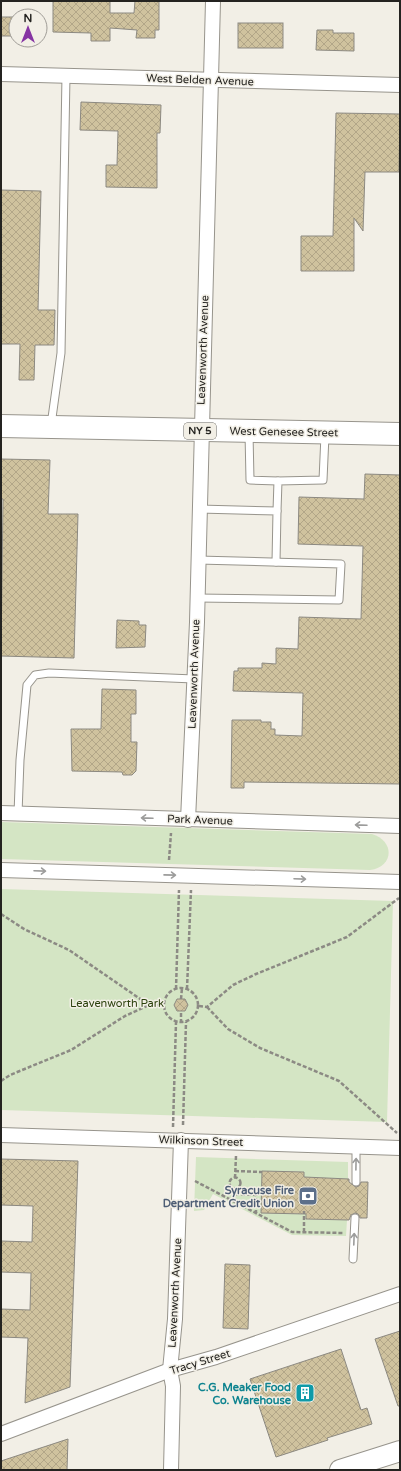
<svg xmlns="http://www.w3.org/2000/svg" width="401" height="1471" viewBox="0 0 401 1471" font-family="'Varela Round',sans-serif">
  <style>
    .green { fill: #d4e5c4 }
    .building { fill: url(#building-cross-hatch); stroke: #8c8981 }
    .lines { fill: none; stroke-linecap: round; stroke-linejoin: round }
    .lane-casing { stroke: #97948c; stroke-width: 9 }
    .street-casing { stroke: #97948c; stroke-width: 16 }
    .secondary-casing { stroke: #97948c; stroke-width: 22 }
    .primary-casing { stroke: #97948c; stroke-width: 24 }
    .path { stroke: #8c8a84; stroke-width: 2.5; stroke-dasharray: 4 2; stroke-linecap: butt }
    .lane { stroke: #fff; stroke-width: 7 }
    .street { stroke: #fff; stroke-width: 14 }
    .secondary { stroke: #fff; stroke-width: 20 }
    .primary { stroke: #fff; stroke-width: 22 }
    .oneway { stroke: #9c9c9b }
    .labels { text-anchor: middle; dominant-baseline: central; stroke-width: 3; stroke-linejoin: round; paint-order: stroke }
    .shield { fill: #f2efe6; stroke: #62605b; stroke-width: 1 }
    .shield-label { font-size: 10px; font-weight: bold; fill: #242320 }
    .street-label { font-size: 11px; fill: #242320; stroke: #f2efe6 }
    .park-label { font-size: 11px; fill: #2b400c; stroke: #f2efe6 }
    .service-label { font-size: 11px; font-weight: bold; fill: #4e5e75; stroke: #f2efe6; text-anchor: end }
    .culture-label { font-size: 11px; font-weight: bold; fill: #0d838f; stroke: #f2efe6; text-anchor: end }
  </style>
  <defs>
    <pattern id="building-cross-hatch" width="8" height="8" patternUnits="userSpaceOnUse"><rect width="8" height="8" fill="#cfc29e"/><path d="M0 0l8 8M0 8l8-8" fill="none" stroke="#b2a688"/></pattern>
  </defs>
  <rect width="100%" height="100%" fill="#f2efe6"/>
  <g class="green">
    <path d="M1,822L372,834C395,841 394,867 370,870L1,859Z"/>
    <path d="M1,889L393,901L387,1122L1,1110Z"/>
    <path d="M196,1157L348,1162V1179L308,1178L304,1182V1172L263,1171L261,1213L302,1214L303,1211H306V1219L347,1220L346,1236L292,1235L213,1194L204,1210L194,1211Z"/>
  </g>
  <g class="building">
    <path d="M53,1H110V13H134L135,1H159V30H155V38H136L137,30L110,28V41H91V33L53,32Z"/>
    <rect x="1" y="17" width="15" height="19"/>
    <rect x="238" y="23" width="45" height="25"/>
    <path d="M317,30H333V33H354V51L316,50Z"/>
    <path d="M81,102L161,105L160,133H157V188L106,187V165H117L118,131L80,130Z"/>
    <path d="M336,113L400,114L399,172H365L363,231L354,218V271H301V236H333Z"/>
    <path d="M1,190L41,191L38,310H55L54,345H35L34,380H19L20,344H1Z"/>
    <path d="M1,459L50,460L48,514H78L74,658L1,656L3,499H1Z"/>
    <path d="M365,474L400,475V784L244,782V788H231L232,720H261V722H271V729H275V735L302,736L303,693L233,691L234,671H238V668H262V663L276,664V648L298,649L299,617L361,619L363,546L298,544L299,497L364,499Z"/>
    <path d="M117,620L139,621V625H146L145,647L116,648Z"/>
    <path d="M102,689L136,690V714H131V742H137L136,771L132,775H123L122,772L72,771L71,729H101Z"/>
    <path d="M177,999H185L188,1005L185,1011H177L174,1005Z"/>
    <path d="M1,1159L78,1161L70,1387L25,1403L28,1338L1,1337V1309L30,1310L31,1273L1,1272V1241L32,1242L33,1206L1,1205Z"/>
    <path d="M262,1171L304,1172V1177L349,1179V1182L356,1187L359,1186L361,1182H368L367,1218H360L358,1214L355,1213L351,1215L349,1220L306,1219V1214L261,1213Z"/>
    <path d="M225,1264L250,1265L248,1329L223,1328Z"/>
    <path d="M400,1331V1406H398L375,1339Z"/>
    <path d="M341,1349L361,1410L367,1408L372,1424L327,1438L328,1440L276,1457L250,1379Z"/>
    <path d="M68,1439L67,1470H1V1461Z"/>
  </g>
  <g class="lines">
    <g class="lane-casing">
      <g id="lane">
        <path d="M51,425L61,353L66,76"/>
        <path d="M249,433L250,480L278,481"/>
        <path d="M199,509L277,511L276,562"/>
        <path d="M277,511L278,481L323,480L325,435"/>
        <path d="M197,598L339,600L341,564L198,560"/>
        <path d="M18,814L20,760L27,685L35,675L49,673L194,679"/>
        <path d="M356,1182V1146"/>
        <path d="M353,1259L355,1218"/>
      </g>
    </g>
    <g class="street-casing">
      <g id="street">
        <path d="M1,74L400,85"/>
        <path d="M1,813L400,826"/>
        <path d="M188,820L197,622L213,1"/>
        <path d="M1,870L400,882"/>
        <path d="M1,1135L400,1148"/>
        <path d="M1,1434L170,1370L216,1357L400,1294"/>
        <path d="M171,1470L173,1386L170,1370L175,1319L181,1140"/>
      </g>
    </g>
    <g class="secondary-casing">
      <path id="secondary" d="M340,1470L400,1451"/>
    </g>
    <g class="primary-casing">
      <path id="primary" d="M1,426L400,434"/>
    </g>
    <g class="path">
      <path d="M169,860L171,833"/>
      <path d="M1,914L24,929L69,950L149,1005"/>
      <circle cx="181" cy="1005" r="17"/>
      <path d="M176,989L179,890"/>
      <path d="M187,989L191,890"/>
      <path d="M181,999L182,988"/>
      <path d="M199,1006L207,1007L233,985L256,974L347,937L399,898"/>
      <path d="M207,1007L228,1029L260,1048L339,1081L397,1133"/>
      <path d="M181,1023V1011"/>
      <path d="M1,1081L10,1075L71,1050L125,1016L149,1005H164"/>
      <path d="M183,1125L186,1022"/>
      <path d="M173,1127L176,1022"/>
      <path d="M235,1171L262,1172"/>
      <circle cx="235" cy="1183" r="5.5"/>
      <path d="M235,1178L236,1156"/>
      <path d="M195,1181L292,1232L344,1233"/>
      <path d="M235,1194L256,1195V1213"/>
      <path d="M256,1200L262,1201"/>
      <path d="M235,1202V1188"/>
      <path d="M304,1232V1211"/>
    </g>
    <use href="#lane" class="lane"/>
    <use href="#street" class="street"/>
    <use href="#secondary" class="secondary"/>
    <use href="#primary" class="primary"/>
  </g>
  <defs><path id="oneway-shaft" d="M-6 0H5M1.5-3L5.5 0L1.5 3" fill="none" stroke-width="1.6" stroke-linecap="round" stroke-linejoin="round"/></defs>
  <g class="oneway">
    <use href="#oneway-shaft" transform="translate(147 818) rotate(-178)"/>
    <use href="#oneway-shaft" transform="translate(361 825) rotate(-178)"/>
    <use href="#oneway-shaft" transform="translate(40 871) rotate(2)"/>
    <use href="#oneway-shaft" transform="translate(170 875) rotate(1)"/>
    <use href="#oneway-shaft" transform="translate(300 879) rotate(2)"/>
    <use href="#oneway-shaft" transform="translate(356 1164) rotate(-89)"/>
    <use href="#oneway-shaft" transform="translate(354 1239) rotate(-88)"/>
  </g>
  <defs>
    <g id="bank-square" transform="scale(1)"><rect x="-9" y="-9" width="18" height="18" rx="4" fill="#5c6f8a" stroke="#f2efe6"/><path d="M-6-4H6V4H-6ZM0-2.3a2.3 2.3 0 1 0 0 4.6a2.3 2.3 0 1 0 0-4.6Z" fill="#fff"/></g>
    <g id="building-square" transform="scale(1)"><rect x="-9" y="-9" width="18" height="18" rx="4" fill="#0f9aa8" stroke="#f2efe6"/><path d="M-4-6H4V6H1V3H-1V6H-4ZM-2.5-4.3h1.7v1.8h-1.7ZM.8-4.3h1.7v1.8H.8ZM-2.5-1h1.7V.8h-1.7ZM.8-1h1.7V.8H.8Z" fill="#fff"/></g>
  </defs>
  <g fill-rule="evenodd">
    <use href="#bank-square" x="308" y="1196"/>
    <use href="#building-square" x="305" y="1393"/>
  </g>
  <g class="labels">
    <rect class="shield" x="184" y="423" width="32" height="16" rx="3"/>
    <g class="shield-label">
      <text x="200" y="431">NY 5</text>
    </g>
    <g class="street-label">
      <text transform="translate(200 80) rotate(2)">West Belden Avenue</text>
      <text transform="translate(203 350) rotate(-88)">Leavenworth Avenue</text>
      <text transform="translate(284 432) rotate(1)">West Genesee Street</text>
      <text transform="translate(194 674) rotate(-88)">Leavenworth Avenue</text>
      <text transform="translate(200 820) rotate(2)">Park Avenue</text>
      <text transform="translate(201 1141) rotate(2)">Wilkinson Street</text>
      <text transform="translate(175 1293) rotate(-87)">Leavenworth Avenue</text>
      <text transform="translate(200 1362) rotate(-17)">Tracy Street</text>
    </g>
    <g class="park-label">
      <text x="117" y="1003">Leavenworth Park</text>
    </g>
    <g class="service-label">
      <text x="294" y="1190">Syracuse Fire<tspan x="294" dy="13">Department Credit Union</tspan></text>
    </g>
    <g class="culture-label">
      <text x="291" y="1387">C.G. Meaker Food<tspan x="291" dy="13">Co. Warehouse</tspan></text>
    </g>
  </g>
  <rect width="401" height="1471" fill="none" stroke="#242320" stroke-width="4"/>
  <g transform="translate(28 28)"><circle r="19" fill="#f2efe6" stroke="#a09d97"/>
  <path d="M0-3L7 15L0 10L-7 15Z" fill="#8634a3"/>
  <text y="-6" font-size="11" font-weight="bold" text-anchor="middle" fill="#242320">N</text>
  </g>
</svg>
